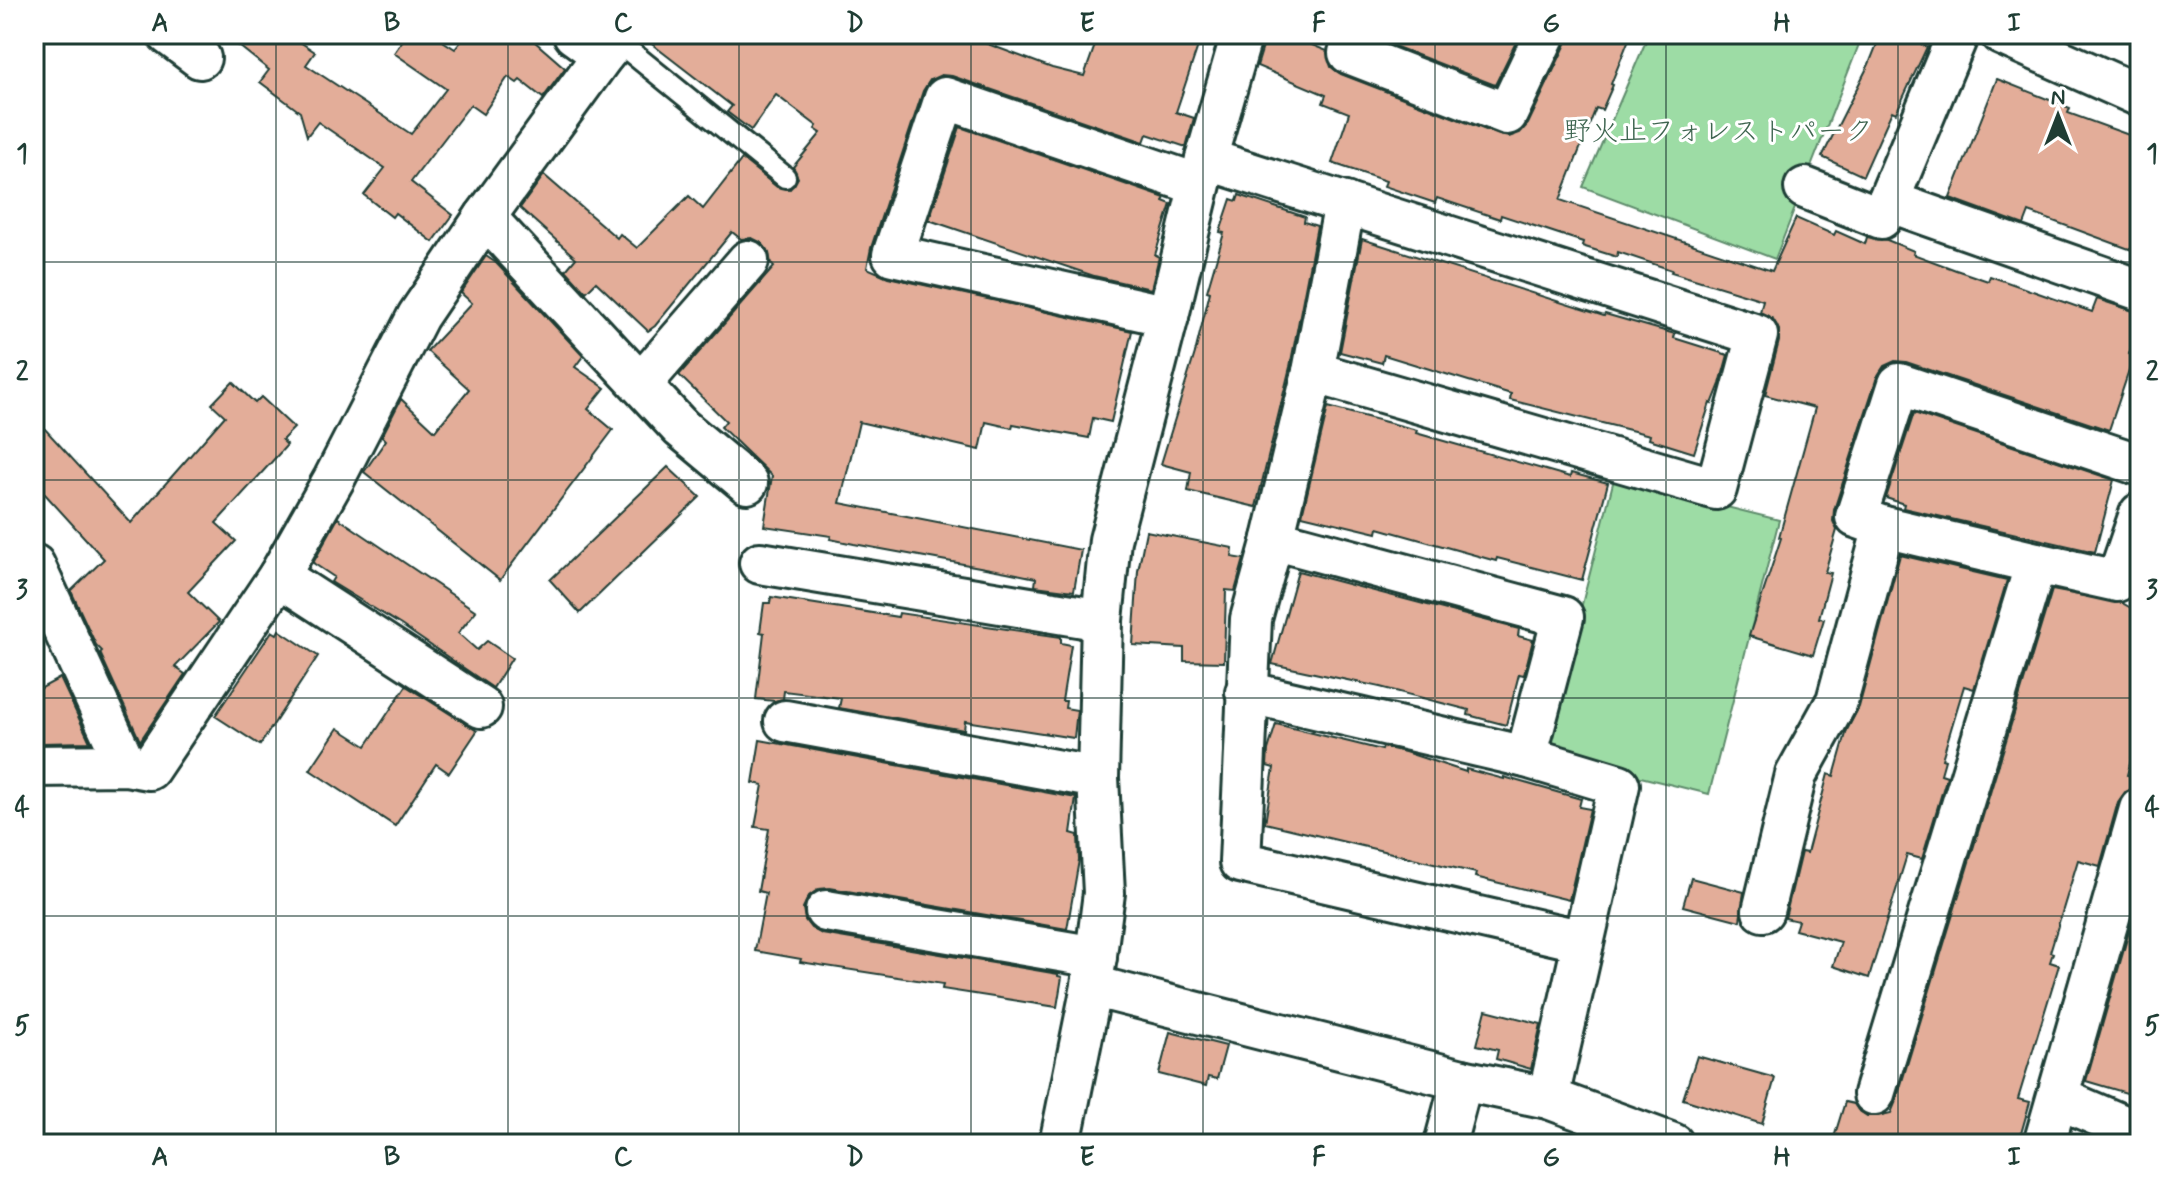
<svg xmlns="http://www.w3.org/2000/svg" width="2174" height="1178" viewBox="0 0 2174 1178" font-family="Mynerve,'Klee One',sans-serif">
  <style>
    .green { fill: #9ddca5; stroke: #5e8c6c; stroke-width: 2 }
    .building { fill: #e3ad99; stroke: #1f3d34; stroke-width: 2 }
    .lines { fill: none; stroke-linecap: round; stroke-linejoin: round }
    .lane-casing { stroke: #1f3d34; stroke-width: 26 }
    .street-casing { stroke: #1f3d34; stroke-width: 46 }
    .lane { stroke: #fff; stroke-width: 20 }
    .street { stroke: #fff; stroke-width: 40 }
    .grid { fill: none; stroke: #1f3d34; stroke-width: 2; stroke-opacity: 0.55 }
    .labels { text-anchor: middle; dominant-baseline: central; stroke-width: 6; stroke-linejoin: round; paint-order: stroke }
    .park-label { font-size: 28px; fill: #3e6550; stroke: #fff }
    .neatline { fill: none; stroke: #1f3d34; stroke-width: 3 }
    .grid-label { font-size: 26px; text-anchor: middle; font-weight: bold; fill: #1f3d34 }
  </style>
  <rect width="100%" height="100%" fill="#fff"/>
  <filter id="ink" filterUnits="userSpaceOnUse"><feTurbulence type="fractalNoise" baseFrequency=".0125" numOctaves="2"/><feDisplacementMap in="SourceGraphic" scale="16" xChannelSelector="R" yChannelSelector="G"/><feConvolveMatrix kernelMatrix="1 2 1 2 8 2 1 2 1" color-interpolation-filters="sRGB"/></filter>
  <g filter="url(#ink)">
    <g class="green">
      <path d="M1649,34H1863L1775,259L1583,187Z"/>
      <path d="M1614,479L1779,520L1709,794L1544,753Z"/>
    </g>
    <g class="building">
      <path d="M224,34H288L315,52L306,65L411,134L446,89L394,53L407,34H432L455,49L467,34H526L565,68L543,98L520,80L517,83L508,77L483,114L470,105L411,182L453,215L433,242L395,213L392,217L364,195L385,168L318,122L307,136L300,112L260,82L269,70Z"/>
      <path d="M643,34H961L1052,68L1084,76L1099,34H1202L1176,112L1194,118L1186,147L1147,134L1144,142L952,76L941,75L930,80L923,91L871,248L867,268L888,277L1132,331L1111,422L1093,418L1089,438L1013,424L1012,428L986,422L980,450L859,422L840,503L1081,550L1074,591L1035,586L1036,578L1007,572L854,544L830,539L831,536L764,526L772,476L721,427L726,421L679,375L774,267L771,264L769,253L762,243L752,238L741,239L732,232L655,326L648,331L596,282L586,292L566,270L576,258L520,208L544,175L617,238L620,234L637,248L689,196L703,209L742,159L777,187L790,189L798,178L793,167L821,133L815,129L817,126L776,95L751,130L727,112L732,106L644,38Z"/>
      <path d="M1267,34H1285L1327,51L1331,67L1341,74L1499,135L1509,137L1520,133L1528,124L1566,44L1568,34H1631L1611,84L1613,85L1602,110L1596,108L1560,200L1772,271L1796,218L1834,235L1836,231L1865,244L1867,237L1887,240L1914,251L1913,254L1956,270L1988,281L1990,276L2092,312L2097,299L2140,313V325L2129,354L2134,356L2109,430L1906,362L1895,361L1884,366L1877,377L1834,510L1833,521L1837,530L1825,572L1831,573L1819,618L1824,619L1813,655L1749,636L1781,538L1779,537L1815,408L1765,395L1779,341V330L1773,319L1760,312L1763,300L1671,272L1672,270L1618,252L1617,257L1582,246L1583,242L1501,215L1500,219L1437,198L1435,203L1384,186L1386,181L1332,163L1349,113L1323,103L1326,95L1257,66Z"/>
      <path d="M1377,34H1520L1495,85L1376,39Z"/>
      <path d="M1881,34H1900L1927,47L1896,113L1892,111L1863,176L1822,157L1869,64Z"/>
      <path d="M1997,79L2070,108L2068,113L2140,139V253L2029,212L2024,225L1950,198Z"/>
      <path d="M960,127L1165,198L1163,201L1171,204L1155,255L1159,257L1151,289L1094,276L929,220Z"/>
      <path d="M1239,195L1305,217L1304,222L1317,226L1290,367L1256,507L1188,491L1191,472L1161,464L1195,353L1210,292L1207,291L1224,233L1220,232L1231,199L1237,201Z"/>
      <path d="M1362,239L1604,316L1605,314L1675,334L1674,338L1728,355L1720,384L1712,404L1710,403L1694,453L1649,439L1650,435L1510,400L1511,394L1384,355L1382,363L1340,352Z"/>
      <path d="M486,256L496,263L583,356L575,367L605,388L588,409L613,430L500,580L364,472L386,440L382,436L401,399L435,431L469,389L427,351L472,303L461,293Z"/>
      <path d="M233,382L255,403L261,397L294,428L282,440L287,445L216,523L236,541L188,592L219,622L175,667L185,674L140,741L100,653L102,651L96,645L71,591L104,559L34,482V417L131,523L225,416L212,404Z"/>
      <path d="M1328,407L1417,430L1416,433L1570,477L1571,473L1608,483L1582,580L1497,558L1496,561L1378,528L1377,533L1302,515Z"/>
      <path d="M1914,413L2114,480L2095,552L1903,508L1904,504L1886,498Z"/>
      <path d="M668,467L700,497L580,613L550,580Z"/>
      <path d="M338,518L476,611L458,633L477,650L487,641L512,658L493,688L401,625L331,582L334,577L313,563Z"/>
      <path d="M1146,531L1233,548L1232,557L1244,559L1235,591L1226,590L1224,662L1184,661V648L1133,645L1138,571Z"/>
      <path d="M1900,555L2007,580L1974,689L1964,686L1942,759L1945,760L1941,774L1947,776L1922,859L1907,855L1869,978L1833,966L1841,942L1795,930L1798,921L1785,918L1801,852L1807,853L1828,774L1834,776L1847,730L1859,707Z"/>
      <path d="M1298,571L1519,629L1518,636L1533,640L1524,675L1519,674L1506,725L1468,715L1469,710L1380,687L1272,664Z"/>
      <path d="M2052,590L2122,603L2140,613V728L2127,775L2140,777V787L2125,792L2118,802L2100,866L2078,860L2050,952L2053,953L2050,962L2059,965L2018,1099L2030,1102L2018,1144H1832L1845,1102L1854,1104L1858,1110L1867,1116H1878L1891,1113L1896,1101Z"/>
      <path d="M771,597L898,617L899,613L1061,637V643L1071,645L1062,701H1066L1065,708L1077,710L1074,738L965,721L964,730L839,708L841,698L784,691L783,699L775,701L756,699L764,633L760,632L764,603H770Z"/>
      <path d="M279,630L318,656L260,745L215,716L272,631L277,634Z"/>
      <path d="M60,678L90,742L41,743L34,728V692Z"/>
      <path d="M406,686L477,731L449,773L436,764L395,826L310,770L338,728L366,746Z"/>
      <path d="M1276,724L1382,750L1383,747L1405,752L1466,772V769L1504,779V777L1581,799L1579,807L1590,809L1569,900L1475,877L1476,873L1265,823L1274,768L1267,766L1268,750Z"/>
      <path d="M760,740L1076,798L1071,833L1078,835L1079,860L1067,929L830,888L819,889L809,896L803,908L805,920L811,928L822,934L1058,974V976L1062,977L1057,1007L942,989L943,984L800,962L801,959L755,951L766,893L758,891L769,829L755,827L763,785L753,783Z"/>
      <path d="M1691,878L1744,892L1740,921L1683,906Z"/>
      <path d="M2137,904L2140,905V1097L2086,1081Z"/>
      <path d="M1486,1010L1541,1024L1531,1069L1496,1059L1498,1050L1477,1045Z"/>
      <path d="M1170,1032L1226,1046L1217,1079L1208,1077L1206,1086L1159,1074Z"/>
      <path d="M1697,1056L1775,1078L1762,1124L1683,1099Z"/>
    </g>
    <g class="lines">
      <g class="lane-casing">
        <path id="lane" d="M616,40L785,177"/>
      </g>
      <g class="street-casing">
        <g id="street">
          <path d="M168,34L200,58"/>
          <path d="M574,34L603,55"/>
          <path d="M2001,34L2140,96"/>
          <path d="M1349,53L1507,114L1545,34"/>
          <path d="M1206,159L1757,335L1716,489L1313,372L1273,539L1251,619L1240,862L1583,941"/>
          <path d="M1805,188L1881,218L1958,34"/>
          <path d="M1888,201L2140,290"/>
          <path d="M485,217L681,428L747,483"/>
          <path d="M1168,316L893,255L945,98L1199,185"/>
          <path d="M1313,372L1345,203"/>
          <path d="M641,384L748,261"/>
          <path d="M1884,527L2036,563"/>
          <path d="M1273,539L1563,617L1526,757"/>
          <path d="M760,563L1102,620"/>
          <path d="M34,565L126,765"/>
          <path d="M279,576L481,707"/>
          <path d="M1246,692L1526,757L1619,785L1548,1098"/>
          <path d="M785,721L1098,778"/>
          <path d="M34,766L126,765L149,769L279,576L334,479L418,316L485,217L603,55L621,34"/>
          <path d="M826,911L1096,957"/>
          <path d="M1763,911L1796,775L1837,701L1884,527L1856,517L1899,384L2140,465"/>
          <path d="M1092,986L1462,1080L1548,1098L1673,1144"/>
          <path d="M1874,1094L2036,563L2117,581L2140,514"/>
          <path d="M2058,1098L2140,1133"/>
          <path d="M1060,1144L1092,986L1104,893L1098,778L1102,620L1110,540L1168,316L1206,159L1242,34"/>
          <path d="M1445,1144L1462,1080"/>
          <path d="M2044,1144L2140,809"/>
        </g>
      </g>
      <use href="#lane" class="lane"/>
      <use href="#street" class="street"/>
    </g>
  </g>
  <path class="grid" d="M276,34V1144M508,34V1144M739,34V1144M971,34V1144M1203,34V1144M1435,34V1144M1666,34V1144M1898,34V1144M34,262H2140M34,480H2140M34,698H2140M34,916H2140"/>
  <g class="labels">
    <g class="park-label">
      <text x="1718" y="132">野火止フォレストパーク</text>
    </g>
  </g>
  <rect width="2174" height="1178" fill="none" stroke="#fff" stroke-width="88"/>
  <g transform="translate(2058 116)" stroke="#ffffff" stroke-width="6" paint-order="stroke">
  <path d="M0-6L14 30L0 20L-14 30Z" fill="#1f3d34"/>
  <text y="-12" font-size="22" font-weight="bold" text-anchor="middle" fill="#1f3d34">N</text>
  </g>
  <rect x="44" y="44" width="2086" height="1090" class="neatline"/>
  <g class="grid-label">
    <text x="160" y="31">A</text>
    <text x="392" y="31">B</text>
    <text x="623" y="31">C</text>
    <text x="855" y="31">D</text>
    <text x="1087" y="31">E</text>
    <text x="1319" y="31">F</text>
    <text x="1551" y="31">G</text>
    <text x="1782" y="31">H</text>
    <text x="2014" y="31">I</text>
    <text x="22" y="162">1</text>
    <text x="2152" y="162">1</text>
    <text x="22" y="380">2</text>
    <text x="2152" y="380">2</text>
    <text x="22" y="598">3</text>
    <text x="2152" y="598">3</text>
    <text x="22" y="816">4</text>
    <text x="2152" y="816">4</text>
    <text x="22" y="1034">5</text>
    <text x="2152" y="1034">5</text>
    <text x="160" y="1165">A</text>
    <text x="392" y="1165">B</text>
    <text x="623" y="1165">C</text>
    <text x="855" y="1165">D</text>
    <text x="1087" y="1165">E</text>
    <text x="1319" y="1165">F</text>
    <text x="1551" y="1165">G</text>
    <text x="1782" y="1165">H</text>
    <text x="2014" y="1165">I</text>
  </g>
</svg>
